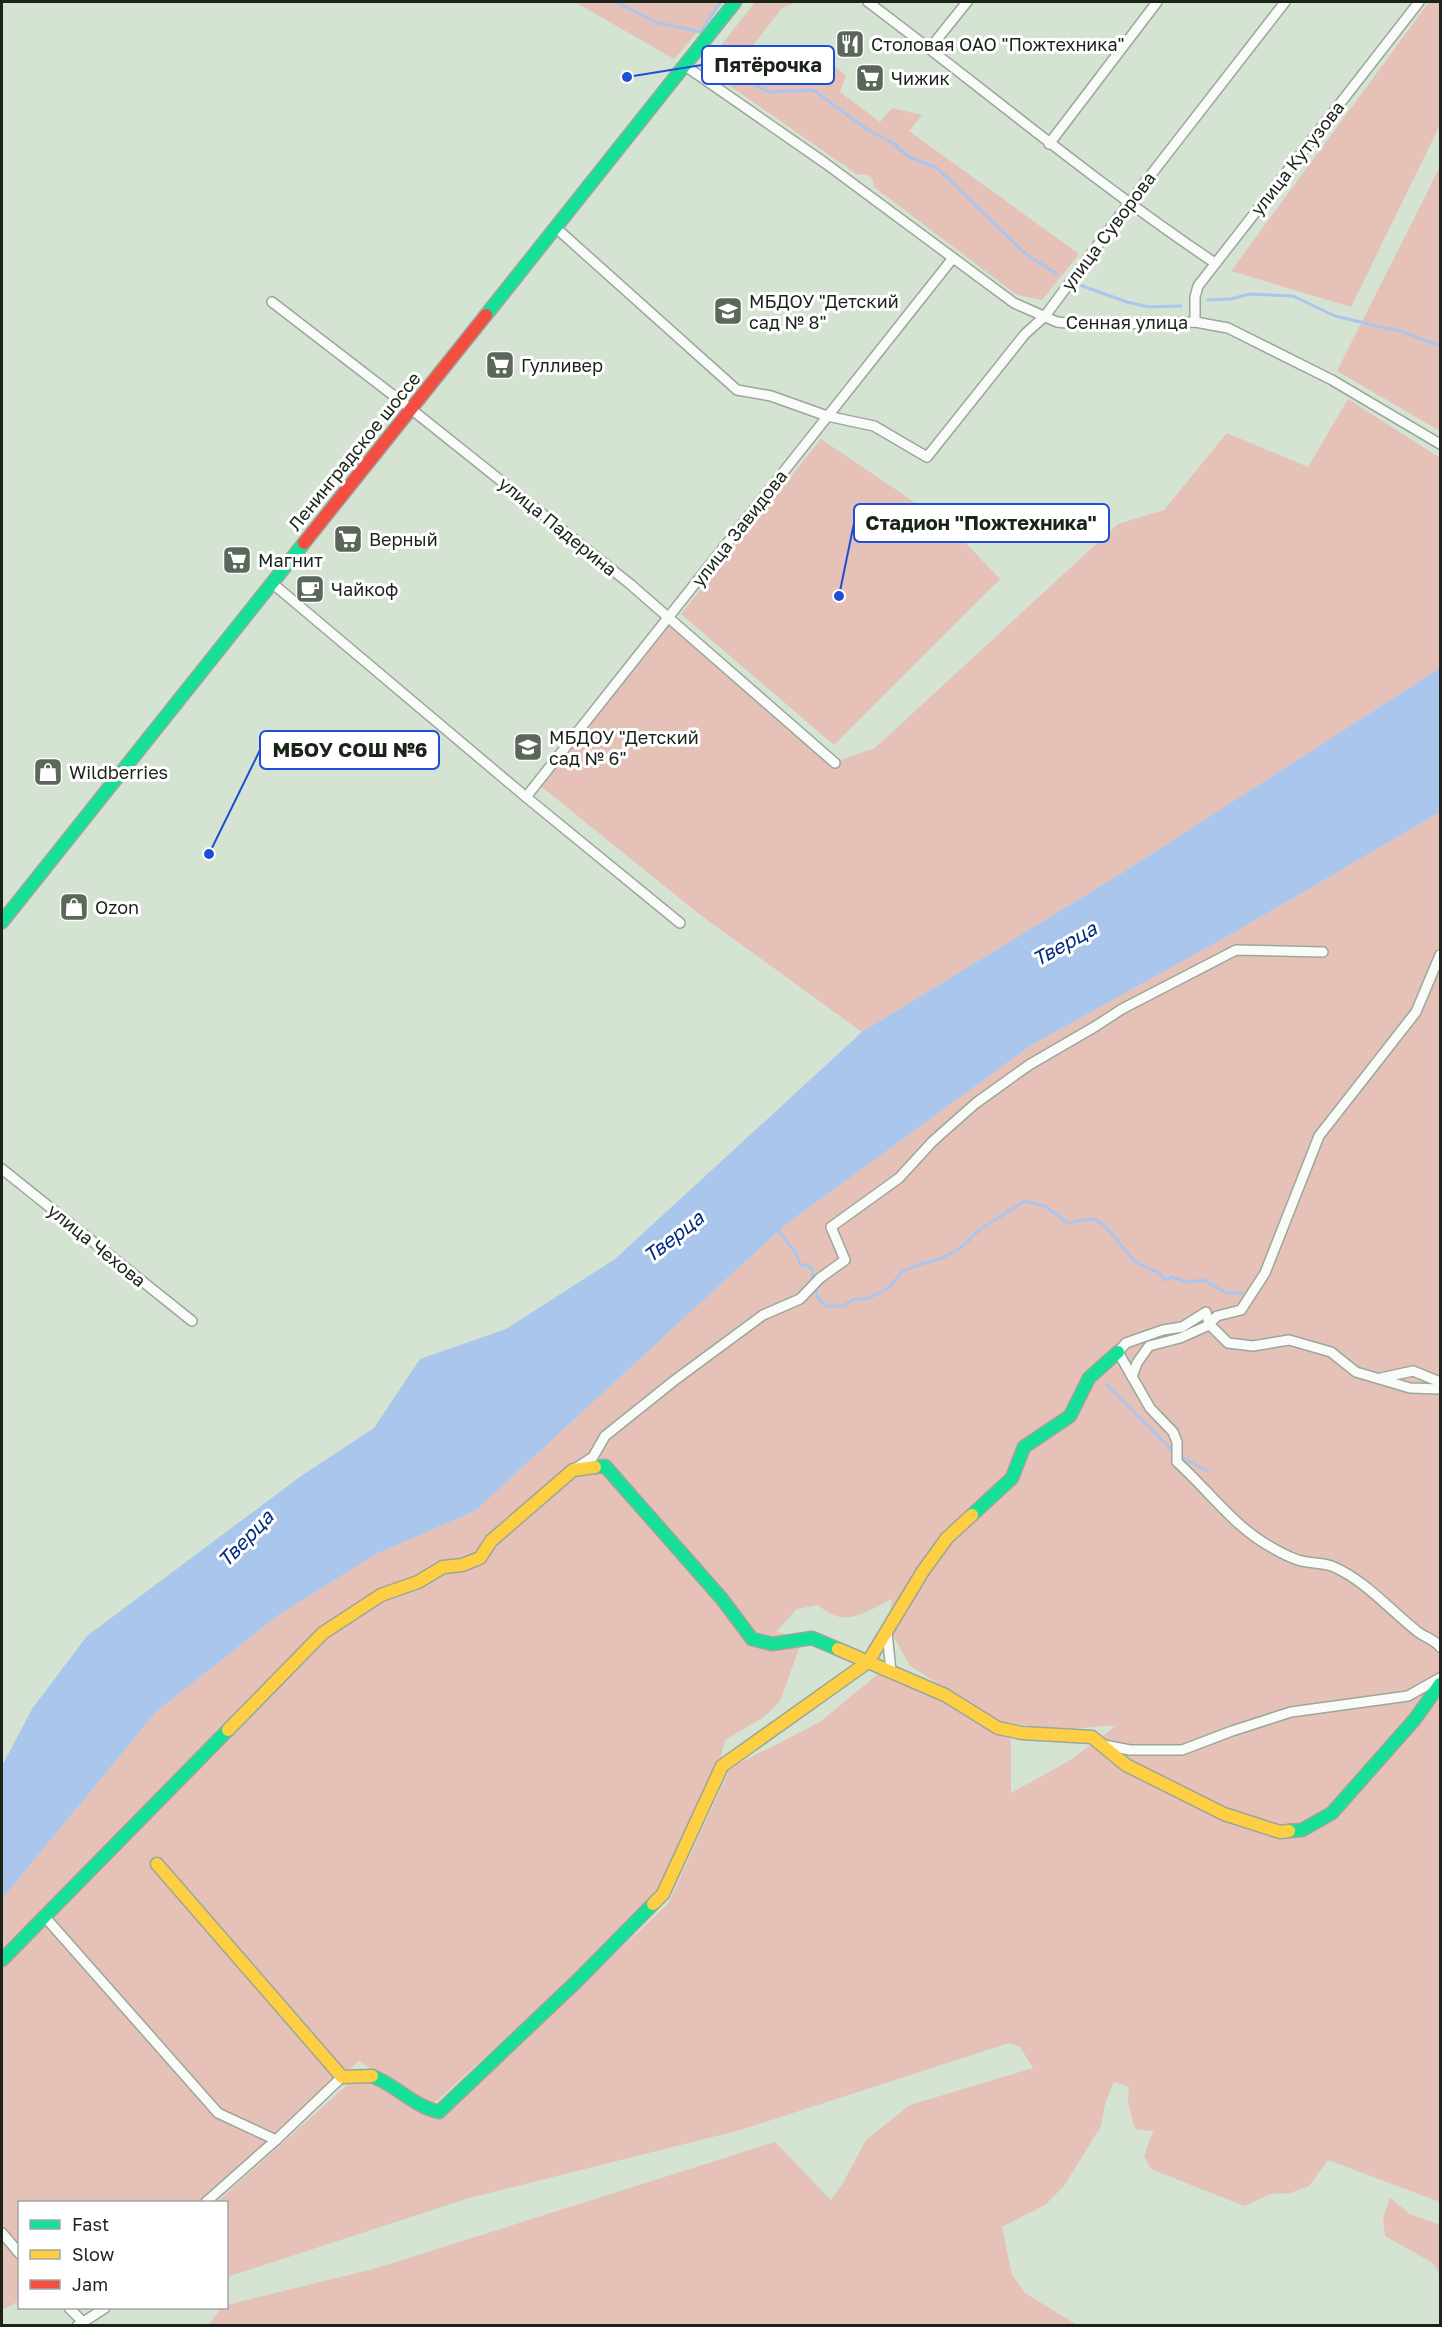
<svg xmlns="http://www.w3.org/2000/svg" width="1442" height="2327" viewBox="0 0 1442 2327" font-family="'Golos Text',sans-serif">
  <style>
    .green { fill: #e5c1b8 }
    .water { fill: #abc6ec }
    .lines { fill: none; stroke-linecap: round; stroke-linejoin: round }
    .stream { stroke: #abc6ec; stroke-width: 3 }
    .street-casing { stroke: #9ba79a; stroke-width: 12 }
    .fast-casing { stroke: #9ba79a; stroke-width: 15 }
    .slow-casing { stroke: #9ba79a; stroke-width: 15 }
    .jam-casing { stroke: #9ba79a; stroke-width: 15 }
    .street { stroke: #f9fbf8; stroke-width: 9 }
    .fast { stroke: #16e098; stroke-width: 12 }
    .slow { stroke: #ffcf43; stroke-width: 12 }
    .jam { stroke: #f24e42; stroke-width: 12 }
    .labels { text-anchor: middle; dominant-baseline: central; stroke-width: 6; stroke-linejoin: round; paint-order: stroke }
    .poi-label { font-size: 18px; fill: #1a2419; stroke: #fff; text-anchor: start }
    .street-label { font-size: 18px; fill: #1a2419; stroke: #fff }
    .water-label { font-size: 20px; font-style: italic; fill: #032b82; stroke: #fff }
    .leader { fill: none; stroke: #1d4ed8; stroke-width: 2 }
    .callout-dot { fill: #1d4ed8; stroke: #fff; stroke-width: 2 }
    .callout { fill: #fff; stroke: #1d4ed8; stroke-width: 2 }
    .callout-label { font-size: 20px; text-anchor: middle; font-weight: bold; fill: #1a2419 }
  </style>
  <rect width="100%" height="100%" fill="#d4e3d2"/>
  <g class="green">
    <path d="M575,2H723L674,59Z"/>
    <path d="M755,2H797L782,8L754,44L761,61L781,74L805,45L846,75L840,92L880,122L892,108L922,115L909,131L1079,254L1042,300L1017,295L874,187L872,178L866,174L858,175L723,81L716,52Z"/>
    <path d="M1429,2H1440V125L1351,307L1231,271Z"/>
    <path d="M1440,167V431L1337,371Z"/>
    <path d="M1348,399L1440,458V668L1125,871L862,1032L699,914L537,783L669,617L835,762L875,748L1118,524L1164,510L1227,433L1308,467Z"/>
    <path d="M821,439L901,493L959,536L1000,579L834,745L681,614Z"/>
    <path d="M1440,812V2202L1328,2160L1309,2186L1290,2193L1271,2194L1244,2206L1151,2169L1144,2156L1154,2129L1150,2131L1135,2129L1128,2103L1129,2087L1114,2082L1105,2104L1101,2126L1064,2186L1045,2205L1002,2227L1012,2275L1025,2293L1077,2325H209L221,2308H226L227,2305L377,2268L775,2142L831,2200L843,2183L866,2140L910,2105L1033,2068L1020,2047L1009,2043L740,2130L469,2198L227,2277L226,2202H217L358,2075L440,2118L668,1904L730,1768L820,1722L883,1670L903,1679L1011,1740V1793L1069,1761L1117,1725L1060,1730L999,1721L910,1666L888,1627L892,1599C863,1613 845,1629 818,1605L797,1609L776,1632L803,1638L780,1701L764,1717L725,1740L718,1767L659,1889L574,1976L430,2107L359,2061L203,2202H20L19,2301L2,2310V1899L156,1712L277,1616L376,1554L475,1511L785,1225L1030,1046L1235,932Z"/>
    <path d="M1390,2198L1410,2214L1440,2225V2276L1433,2263L1385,2236L1383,2218Z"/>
  </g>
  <path class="water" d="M1440,668V812L1235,932L1030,1046L785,1225L475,1511L376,1554L277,1616L156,1712L2,1899V1766L32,1709L87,1636L301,1476L374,1428L420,1359L506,1329L615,1259L862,1032L1125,871Z"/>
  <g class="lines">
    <g class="stream">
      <path d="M616,2L655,22L700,32L721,2"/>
      <path d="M731,52L747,77L758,87L769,92L813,90L868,130L893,143L909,157L937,168L1027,255L1057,274"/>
      <path d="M1077,284L1127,302L1149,307L1181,306"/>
      <path d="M1208,300L1231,299L1250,294L1293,296L1335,316L1403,332L1440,346"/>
      <path d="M777,1229L796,1253L801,1266L806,1265L813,1269L812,1277L818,1299L826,1306H844L854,1299H867L890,1287L902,1272L918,1265L945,1257L963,1246L978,1231L1024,1201L1045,1206L1068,1223C1077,1222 1088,1217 1096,1220C1110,1226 1123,1251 1135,1261C1145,1270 1158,1268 1165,1280L1172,1277L1186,1282L1204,1280L1226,1293H1242"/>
      <path d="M1106,1384L1174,1452"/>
      <path d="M1181,1457L1207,1471"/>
    </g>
    <g class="street-casing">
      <g id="street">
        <path d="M868,2C984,89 1094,182 1215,263"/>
        <path d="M930,48L967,2"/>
        <path d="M684,65L825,163L1014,303L1057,322L1086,325L1195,322L1228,328L1332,380L1440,444"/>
        <path d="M1049,144L1157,2"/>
        <path d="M555,227L737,390L771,396L827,416L874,426L927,457L1025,334L1045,316L1129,203L1285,2"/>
        <path d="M272,302L411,409L630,584L835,763"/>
        <path d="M1195,322V297L1198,286L1419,2"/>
        <path d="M272,583L526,797L680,923"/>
        <path d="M526,797L953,258"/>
        <path d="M1440,955L1416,1012L1319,1136L1265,1273L1241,1310L1217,1316L1209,1324L1228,1343L1253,1346L1289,1340L1331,1352L1356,1372L1410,1388L1440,1389"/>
        <path d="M2,1169L192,1321"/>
        <path d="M1132,1377L1137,1363L1149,1346L1180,1338L1207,1326L1209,1324L1206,1312L1182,1327L1163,1330L1126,1343L1118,1352L1150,1408L1173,1432L1177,1442V1462C1206,1488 1229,1520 1261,1541C1272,1548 1286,1556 1298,1560C1310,1564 1323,1562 1334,1567C1366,1581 1391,1611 1418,1632C1426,1638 1434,1639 1440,1647"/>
        <path d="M1381,1378L1413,1371L1440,1382"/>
        <path d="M576,1468L593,1457L605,1436L675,1380L763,1315L800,1299L820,1278L845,1260L831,1227L899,1178L933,1141L976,1103L1029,1065L1096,1026L1122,1009L1236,950L1323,952"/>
        <path d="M887,1633L891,1671"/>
        <path d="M1104,1745L1130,1750H1182L1232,1731L1291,1712L1408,1696L1440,1678"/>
        <path d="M45,1917L218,2113L276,2140"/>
        <path d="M206,2202L276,2140L342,2077"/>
        <path d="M2,2233L20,2254"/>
        <path d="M69,2308L83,2322"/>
        <path d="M77,2326L105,2308"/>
      </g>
    </g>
    <g class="fast-casing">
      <g id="fast">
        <path d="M486,315L735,2"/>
        <path d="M2,922L304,543"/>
        <path d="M595,1467L605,1466L722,1599L752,1639L772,1644L812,1638L838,1649"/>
        <path d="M972,1515L1012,1478L1024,1447L1070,1416L1089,1378L1118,1352"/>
        <path d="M1289,1831L1302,1830L1332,1813L1415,1719L1440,1684"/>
        <path d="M2,1960L228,1730"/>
        <path d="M372,2076C396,2085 413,2106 439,2112L577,1981L653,1904"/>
      </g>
    </g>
    <g class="slow-casing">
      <g id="slow">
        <path d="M838,1649L945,1695L998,1728L1022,1733L1092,1737L1126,1765L1224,1814L1280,1832L1289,1831"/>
        <path d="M228,1730L323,1633L381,1595L418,1582L443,1567L462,1565L480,1558L491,1541L573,1470L595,1467"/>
        <path d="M157,1864L342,2077L372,2076"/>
        <path d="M653,1904L663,1894L722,1766L868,1662L923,1571L947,1538L972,1515"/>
      </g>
    </g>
    <g class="jam-casing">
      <path id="jam" d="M304,543L486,315"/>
    </g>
    <use href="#street" class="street"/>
    <use href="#fast" class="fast"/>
    <use href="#slow" class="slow"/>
    <use href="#jam" class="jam"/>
  </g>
  <defs>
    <g id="restaurant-square" transform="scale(1.5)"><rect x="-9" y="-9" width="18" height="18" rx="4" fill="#5b675a" stroke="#fff"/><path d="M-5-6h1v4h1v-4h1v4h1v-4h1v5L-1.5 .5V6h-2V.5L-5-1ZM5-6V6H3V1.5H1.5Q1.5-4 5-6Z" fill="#fff"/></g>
    <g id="supermarket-square" transform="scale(1.5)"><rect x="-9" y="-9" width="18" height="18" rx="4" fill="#5b675a" stroke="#fff"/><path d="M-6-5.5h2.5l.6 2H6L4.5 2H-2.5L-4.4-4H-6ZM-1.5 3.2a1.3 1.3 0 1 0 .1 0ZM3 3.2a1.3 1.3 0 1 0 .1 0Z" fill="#fff"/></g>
    <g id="school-square" transform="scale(1.5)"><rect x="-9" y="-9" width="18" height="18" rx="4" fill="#5b675a" stroke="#fff"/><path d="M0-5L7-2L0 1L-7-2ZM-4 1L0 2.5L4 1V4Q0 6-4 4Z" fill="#fff"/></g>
    <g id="cafe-square" transform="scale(1.5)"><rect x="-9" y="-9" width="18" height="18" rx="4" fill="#5b675a" stroke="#fff"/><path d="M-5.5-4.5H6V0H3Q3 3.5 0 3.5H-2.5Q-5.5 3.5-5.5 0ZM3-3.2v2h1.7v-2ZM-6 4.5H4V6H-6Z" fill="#fff"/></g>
    <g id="shop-square" transform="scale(1.5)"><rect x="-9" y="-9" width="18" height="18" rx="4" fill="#5b675a" stroke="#fff"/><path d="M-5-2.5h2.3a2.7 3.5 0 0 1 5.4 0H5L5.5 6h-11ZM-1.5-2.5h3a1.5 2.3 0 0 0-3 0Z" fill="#fff"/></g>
  </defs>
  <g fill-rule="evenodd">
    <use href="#restaurant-square" x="850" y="44"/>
    <use href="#supermarket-square" x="870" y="78"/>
    <use href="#school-square" x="728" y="311"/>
    <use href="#supermarket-square" x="500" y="365"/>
    <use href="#supermarket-square" x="348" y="539"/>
    <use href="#supermarket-square" x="237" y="560"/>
    <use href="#cafe-square" x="310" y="589"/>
    <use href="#school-square" x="528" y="747"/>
    <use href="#shop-square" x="48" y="772"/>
    <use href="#shop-square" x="74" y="907"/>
  </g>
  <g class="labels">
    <g class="poi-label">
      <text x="871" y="44">Столовая ОАО "Пожтехника"</text>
      <text x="891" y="78">Чижик</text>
      <text x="749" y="301">МБДОУ "Детский<tspan x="749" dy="21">сад № 8"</tspan></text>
      <text x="521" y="365">Гулливер</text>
      <text x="369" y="539">Верный</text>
      <text x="258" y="560">Магнит</text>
      <text x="331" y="589">Чайкоф</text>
      <text x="549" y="737">МБДОУ "Детский<tspan x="549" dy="21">сад № 6"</tspan></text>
      <text x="69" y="772">Wildberries</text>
      <text x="95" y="907">Ozon</text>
    </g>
    <g class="street-label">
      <text transform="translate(1297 158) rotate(-52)">улица Кутузова</text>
      <text transform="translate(1108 231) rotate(-53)">улица Суворова</text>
      <text x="1127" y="322">Сенная улица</text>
      <text transform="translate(354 451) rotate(-51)">Ленинградское шоссе</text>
      <text transform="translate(558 526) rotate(39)">улица Падерина</text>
      <text transform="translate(739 528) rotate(-52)">улица Завидова</text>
      <text transform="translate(97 1245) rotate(39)">улица Чехова</text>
    </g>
    <g class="water-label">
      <text transform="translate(1064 943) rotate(-29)">Тверца</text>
      <text transform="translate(673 1236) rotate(-38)">Тверца</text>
      <text transform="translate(245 1538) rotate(-46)">Тверца</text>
    </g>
  </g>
  <path class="leader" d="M627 77L702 65M839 596L854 523M209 854L260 750"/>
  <g class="callout-dot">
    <circle cx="627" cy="77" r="6"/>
    <circle cx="839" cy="596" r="6"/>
    <circle cx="209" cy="854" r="6"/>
  </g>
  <g class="callout">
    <rect x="702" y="46" width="132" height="38" rx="6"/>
    <rect x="854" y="504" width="255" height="38" rx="6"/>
    <rect x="260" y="731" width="179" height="38" rx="6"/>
  </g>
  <g class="callout-label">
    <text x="768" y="72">Пятёрочка</text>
    <text x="981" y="530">Стадион "Пожтехника"</text>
    <text x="350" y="757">МБОУ СОШ №6</text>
  </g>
  <rect width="1442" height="2327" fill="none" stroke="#1a2419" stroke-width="6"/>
  <rect x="18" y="2201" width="210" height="108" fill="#ffffff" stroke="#a3a7a3" stroke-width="1.5"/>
  <rect x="30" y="2220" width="30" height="9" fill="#16e098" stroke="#a3a7a3" stroke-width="1.5"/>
  <text x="72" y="2231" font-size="18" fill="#1a2419">Fast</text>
  <rect x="30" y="2250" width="30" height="9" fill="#ffcf43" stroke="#a3a7a3" stroke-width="1.5"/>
  <text x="72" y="2261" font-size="18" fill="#1a2419">Slow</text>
  <rect x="30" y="2280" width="30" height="9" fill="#f24e42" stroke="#a3a7a3" stroke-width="1.5"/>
  <text x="72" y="2291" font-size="18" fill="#1a2419">Jam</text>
</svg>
